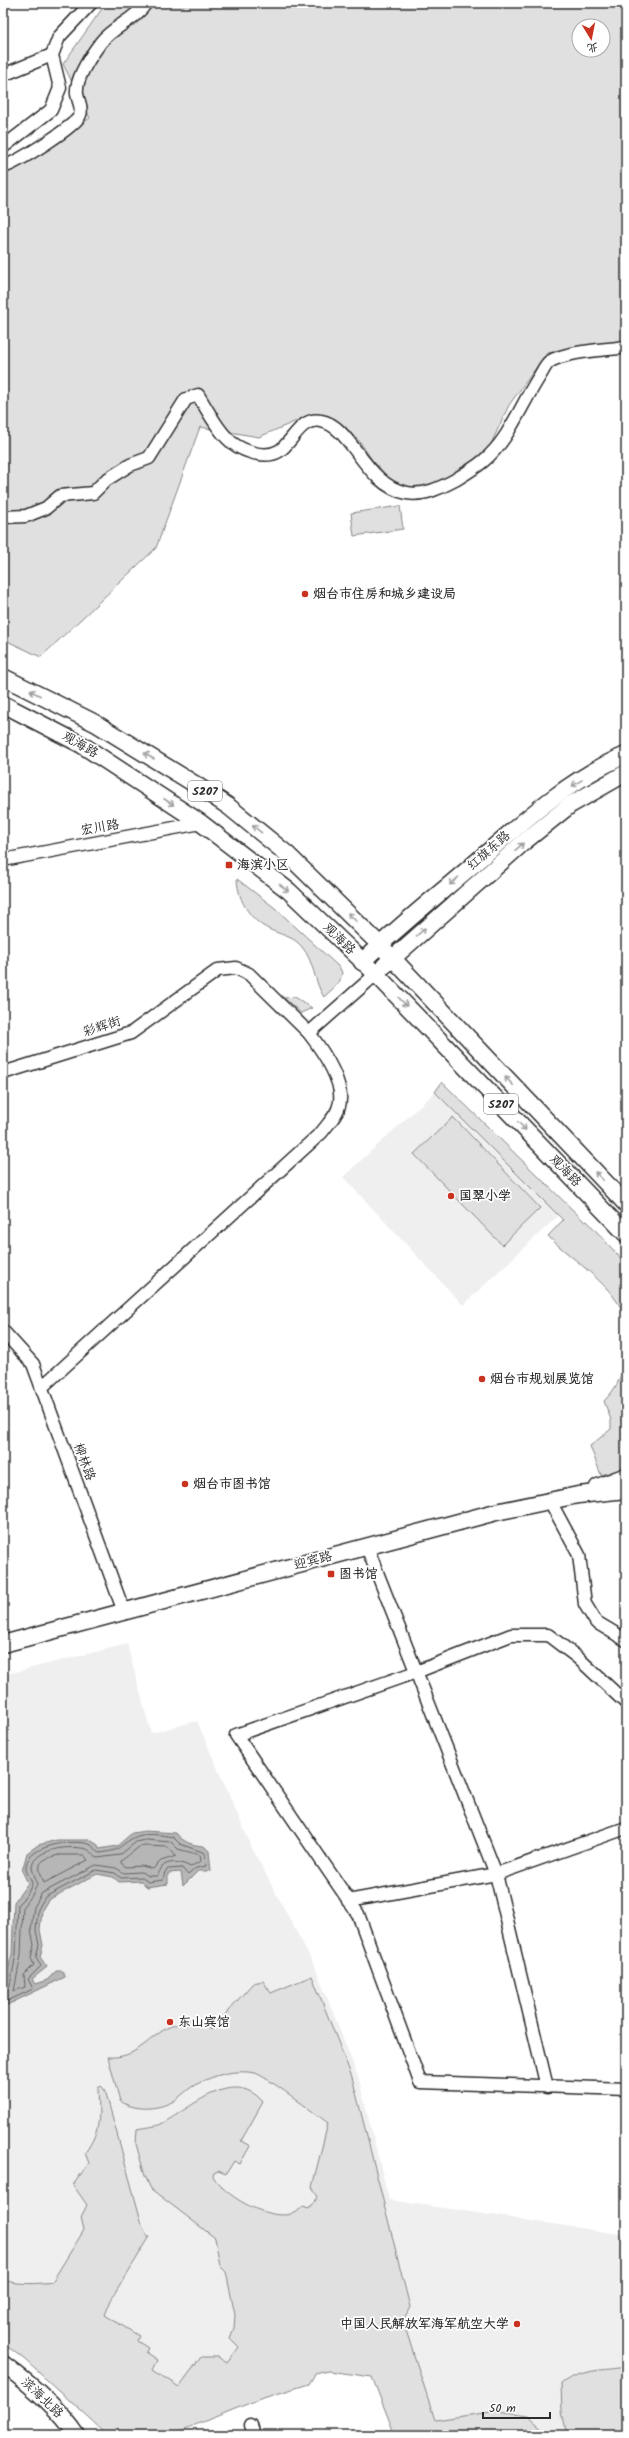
<svg xmlns="http://www.w3.org/2000/svg" width="629" height="2438" viewBox="0 0 629 2438" font-family="Kalam,'LXGW WenKai TC',sans-serif">
  <style>
    .built { fill: #efefef }
    .green { fill: #e0e0e0; stroke: #868686; fill-rule: evenodd }
    .water { fill: #b6b6b6; stroke: #7e7e7e }
    .lines { fill: none; stroke-linecap: round; stroke-linejoin: round }
    .shore { stroke: #636363; stroke-width: 1 }
    .minor-casing { stroke: #2b2b2b; stroke-width: 15 }
    .major-casing { stroke: #2b2b2b; stroke-width: 19 }
    .minor { stroke: #fff; stroke-width: 12 }
    .major { stroke: #fff; stroke-width: 16 }
    .oneway { stroke: #a0a0a0 }
    .poi-dot { fill: #c8321e; stroke: #fff; stroke-width: 1.5 }
    .labels { text-anchor: middle; dominant-baseline: central; stroke-width: 3.5; stroke-linejoin: round; paint-order: stroke }
    .shield { fill: #fff; stroke: #6b6b6b; stroke-width: 1 }
    .shield-label { font-size: 12px; font-weight: bold; fill: #2b2b2b }
    .poi-label { font-size: 13px; font-weight: bold; fill: #2b2b2b; stroke: #fff; text-anchor: start }
    .street-label { font-size: 13px; fill: #2b2b2b; stroke: #fff }
  </style>
  <rect width="100%" height="100%" fill="#fff"/>
  <filter id="ink" filterUnits="userSpaceOnUse"><feTurbulence type="fractalNoise" baseFrequency=".025" numOctaves="2"/><feDisplacementMap in="SourceGraphic" scale="8" xChannelSelector="R" yChannelSelector="G"/><feConvolveMatrix kernelMatrix="1 2 1 2 8 2 1 2 1" color-interpolation-filters="sRGB"/></filter>
  <g filter="url(#ink)">
    <g class="built">
      <path d="M435,1092L559,1215L463,1305L343,1177Z"/>
      <path d="M127,1644L151,1733L197,1721L252,1848L315,1967L358,2076L389,2200L626,2235V2435H433L398,2338L110,2430L3,2320V1675Z"/>
    </g>
    <g class="green">
      <path d="M106,3H626V341L547,353L509,405L485,457L440,484L415,489L392,481L372,460L360,442L335,420L306,417L259,437L200,427L156,548L41,657L3,639V173L58,141L90,118L63,64ZM579,26H603V50H579Z"/>
      <path d="M400,506L403,529L354,536L351,513Z"/>
      <path d="M237,879L275,908L340,968L342,973L339,983L324,997C314,982 314,961 302,947C294,937 285,936 273,931C252,923 238,902 237,879Z"/>
      <path d="M295,997L312,1008L301,1013L284,998Z"/>
      <path d="M442,1082L585,1222L587,1221L626,1264V1320C616,1286 573,1261 548,1236L563,1220L435,1092Z"/>
      <path d="M453,1117L540,1208L502,1245L414,1154Z"/>
      <path d="M626,1352V1468L601,1475L590,1446L611,1429V1420L604,1401C619,1386 623,1373 626,1352Z"/>
      <path d="M312,1976L352,2077L410,2307L403,2321L435,2420L498,2411L528,2415L546,2431L547,2435H395L372,2377L329,2371L315,2374L309,2384L260,2399L170,2435H104L102,2430L25,2360L3,2343V2279C11,2285 41,2284 52,2282L84,2230L81,2217L87,2205L73,2185L89,2163L85,2153C102,2128 99,2117 98,2088L101,2086L105,2090L143,2228L149,2238L111,2300L105,2315L139,2336L137,2341L148,2348L146,2352L158,2360L153,2370L179,2387L201,2357H218L227,2363L239,2347L230,2338L234,2328L235,2315L226,2272L220,2266L215,2238L151,2189L145,2176L136,2144L137,2129C145,2127 155,2127 161,2124C190,2109 233,2066 263,2102L241,2141L250,2146L240,2164L234,2161L226,2174L218,2171L214,2173L213,2176C225,2198 284,2231 303,2206L309,2208L318,2196L312,2187L328,2123C316,2114 266,2076 255,2073C234,2069 215,2075 197,2084C188,2088 181,2097 172,2102C156,2110 135,2111 120,2101L108,2057C135,2059 146,2040 167,2028C175,2024 185,2023 193,2018L211,2030L253,1983L263,1981L271,1993Z"/>
      <path d="M626,2367V2435H567L562,2412L561,2384C578,2370 604,2370 626,2367Z"/>
    </g>
    <path class="water" d="M145,1831L176,1833C184,1843 192,1845 204,1846L209,1851L211,1871H198L183,1886L181,1872L168,1873V1884L147,1887L141,1881L119,1882L113,1877L97,1874L48,1900L42,1910L40,1930L43,1945L40,1957L47,1967L32,1979L35,1984L47,1980L56,1971H63L65,1977L3,2007V1989L12,1954L14,1902L28,1883L22,1871L27,1853L38,1845L57,1840H90L98,1845L99,1849L117,1846L132,1833Z"/>
    <g class="lines">
      <g class="shore">
        <path d="M146,1840L171,1842L178,1849L200,1855L201,1861L190,1867C183,1862 168,1860 162,1867C160,1870 159,1873 157,1876H149L141,1872L124,1873L116,1868L96,1865L42,1893L34,1907L31,1929L34,1945L31,1958L34,1965L24,1975L25,1987L14,1991L21,1955L23,1906L31,1897L37,1885C37,1879 32,1872 32,1867C34,1848 72,1845 86,1849C91,1850 92,1856 98,1858L120,1855L136,1842Z"/>
        <path d="M146,1846L168,1847L176,1856L161,1861L153,1869L142,1866L126,1867L121,1863V1861L139,1847Z"/>
        <path d="M59,1855H84L88,1860L44,1883C36,1863 38,1860 59,1855Z"/>
        <path d="M3,1990L10,1986L16,1954L18,1904L27,1895L32,1884C32,1879 27,1874 26,1870C23,1845 73,1839 89,1844C95,1846 94,1852 100,1853C122,1850 116,1848 133,1838C143,1832 162,1835 173,1837L180,1844L205,1853L206,1866L196,1868L188,1875L182,1868L168,1869L165,1872L163,1880L148,1882L141,1877L121,1878L115,1873L96,1870L45,1897L38,1909L36,1930L39,1945L36,1957L41,1966L28,1979L33,1989L3,2003"/>
      </g>
      <g class="minor-casing">
        <g id="minor">
          <path d="M3,75L52,55"/>
          <path d="M3,147L51,110L60,88L52,55L59,37L91,3"/>
          <path d="M3,167C16,163 77,126 80,115C83,107 78,102 77,94C75,78 92,54 101,42C114,26 135,20 146,3"/>
          <path d="M3,517L26,516L46,508L60,496L93,493L106,480L130,465L149,458L186,399L198,395C207,409 215,426 227,438C238,450 264,460 279,451C293,442 300,417 321,421C352,426 365,486 407,493C424,496 440,488 455,480C478,466 491,458 506,435C518,416 527,396 539,377C542,373 545,365 549,362C566,351 606,350 626,347"/>
          <path d="M3,860L201,823"/>
          <path d="M3,1073L131,1033L218,970L236,968L249,974L309,1033"/>
          <path d="M3,1331L33,1364L124,1612"/>
          <path d="M42,1387L322,1132C327,1125 335,1117 338,1109C348,1086 322,1050 309,1033L376,974"/>
          <path d="M550,1501L579,1555L585,1604L596,1622L626,1640"/>
          <path d="M367,1547L496,1874L547,2087"/>
          <path d="M626,1703L577,1657L548,1635H511L416,1672L236,1735L358,1914L420,2082L626,2089"/>
          <path d="M348,1901L496,1874L626,1828"/>
          <path d="M251,2425L254,2435"/>
        </g>
      </g>
      <g class="major-casing">
        <g id="major">
          <path d="M3,677L95,723L193,783L228,806L287,854L380,945L626,1204"/>
          <path d="M3,704L82,745L201,823L289,891L376,974L626,1234"/>
          <path d="M362,962C395,929 432,900 467,870C516,828 566,780 626,755"/>
          <path d="M384,966L525,841L570,805L626,773"/>
          <path d="M598,1487L626,1476"/>
          <path d="M3,1644L496,1512L578,1495L626,1490"/>
          <path d="M3,2364C30,2384 58,2407 77,2435"/>
        </g>
      </g>
      <use href="#minor" class="minor"/>
      <use href="#major" class="major"/>
    </g>
    <defs><path id="oneway-shaft" d="M-6 0H5M1.5-3L5.5 0L1.5 3" fill="none" stroke-width="1.6" stroke-linecap="round" stroke-linejoin="round"/></defs>
    <g class="oneway">
      <use href="#oneway-shaft" transform="translate(35 693) rotate(-153)"/>
      <use href="#oneway-shaft" transform="translate(149 756) rotate(-149)"/>
      <use href="#oneway-shaft" transform="translate(577 783) rotate(148)"/>
      <use href="#oneway-shaft" transform="translate(169 802) rotate(33)"/>
      <use href="#oneway-shaft" transform="translate(257 829) rotate(-141)"/>
      <use href="#oneway-shaft" transform="translate(519 847) rotate(-41)"/>
      <use href="#oneway-shaft" transform="translate(454 881) rotate(139)"/>
      <use href="#oneway-shaft" transform="translate(284 888) rotate(40)"/>
      <use href="#oneway-shaft" transform="translate(352 917) rotate(-135)"/>
      <use href="#oneway-shaft" transform="translate(421 932) rotate(-41)"/>
      <use href="#oneway-shaft" transform="translate(403 1002) rotate(46)"/>
      <use href="#oneway-shaft" transform="translate(509 1081) rotate(-134)"/>
      <use href="#oneway-shaft" transform="translate(522 1126) rotate(46)"/>
      <use href="#oneway-shaft" transform="translate(599 1176) rotate(-134)"/>
    </g>
  </g>
  <g class="poi-dot">
    <circle cx="305" cy="594" r="4"/>
    <rect x="225" y="861" width="8" height="8" rx="2"/>
    <circle cx="451" cy="1196" r="4"/>
    <circle cx="482" cy="1379" r="4"/>
    <circle cx="185" cy="1484" r="4"/>
    <rect x="327" y="1570" width="8" height="8" rx="2"/>
    <circle cx="170" cy="2022" r="4"/>
    <circle cx="517" cy="2324" r="4"/>
  </g>
  <g class="labels">
    <g class="shield">
      <rect x="188" y="781" width="34" height="20" rx="3"/>
      <rect x="484" y="1094" width="34" height="20" rx="3"/>
    </g>
    <g class="shield-label">
      <text x="205" y="791">S207</text>
      <text x="501" y="1104">S207</text>
    </g>
    <g class="poi-label">
      <text x="313" y="594">烟台市住房和城乡建设局</text>
      <text x="237" y="865">海滨小区</text>
      <text x="459" y="1196">国翠小学</text>
      <text x="490" y="1379">烟台市规划展览馆</text>
      <text x="193" y="1484">烟台市图书馆</text>
      <text x="339" y="1574">图书馆</text>
      <text x="178" y="2022">东山宾馆</text>
      <text x="509" y="2324" text-anchor="end">中国人民解放军海军航空大学</text>
    </g>
    <g class="street-label">
      <text transform="translate(80 745) rotate(30)">观海路</text>
      <text transform="translate(100 828) rotate(-10)">宏川路</text>
      <text transform="translate(489 851) rotate(-41)">红旗东路</text>
      <text transform="translate(339 939) rotate(44)">观海路</text>
      <text transform="translate(102 1027) rotate(-18)">彩辉街</text>
      <text transform="translate(565 1171) rotate(46)">观海路</text>
      <text transform="translate(84 1462) rotate(70)">柳林路</text>
      <text transform="translate(313 1561) rotate(-15)">迎宾路</text>
      <text transform="translate(42 2398) rotate(44)">滨海北路</text>
    </g>
  </g>
  <rect width="629" height="2438" fill="none" stroke="#fff" stroke-width="16"/>
  <rect x="8" y="8" width="613" height="2422" fill="none" stroke="#2b2b2b" stroke-width="1.5" filter="url(#ink)"/>
  <g transform="translate(591 38) rotate(170)"><circle r="19" fill="#ffffff" stroke="#aaaaaa"/>
  <path d="M0-3L7 15L0 10L-7 15Z" fill="#c8321e"/>
  <text y="-6" font-size="11" font-weight="bold" text-anchor="middle" fill="#2b2b2b">北</text>
  </g>
  <path d="M483 2412v6h67v-6" fill="none" stroke="#2b2b2b" stroke-width="2"/>
  <text x="489" y="2412" font-size="12" fill="#2b2b2b" stroke="#ffffff" stroke-width="3" paint-order="stroke">50 m</text>
</svg>
